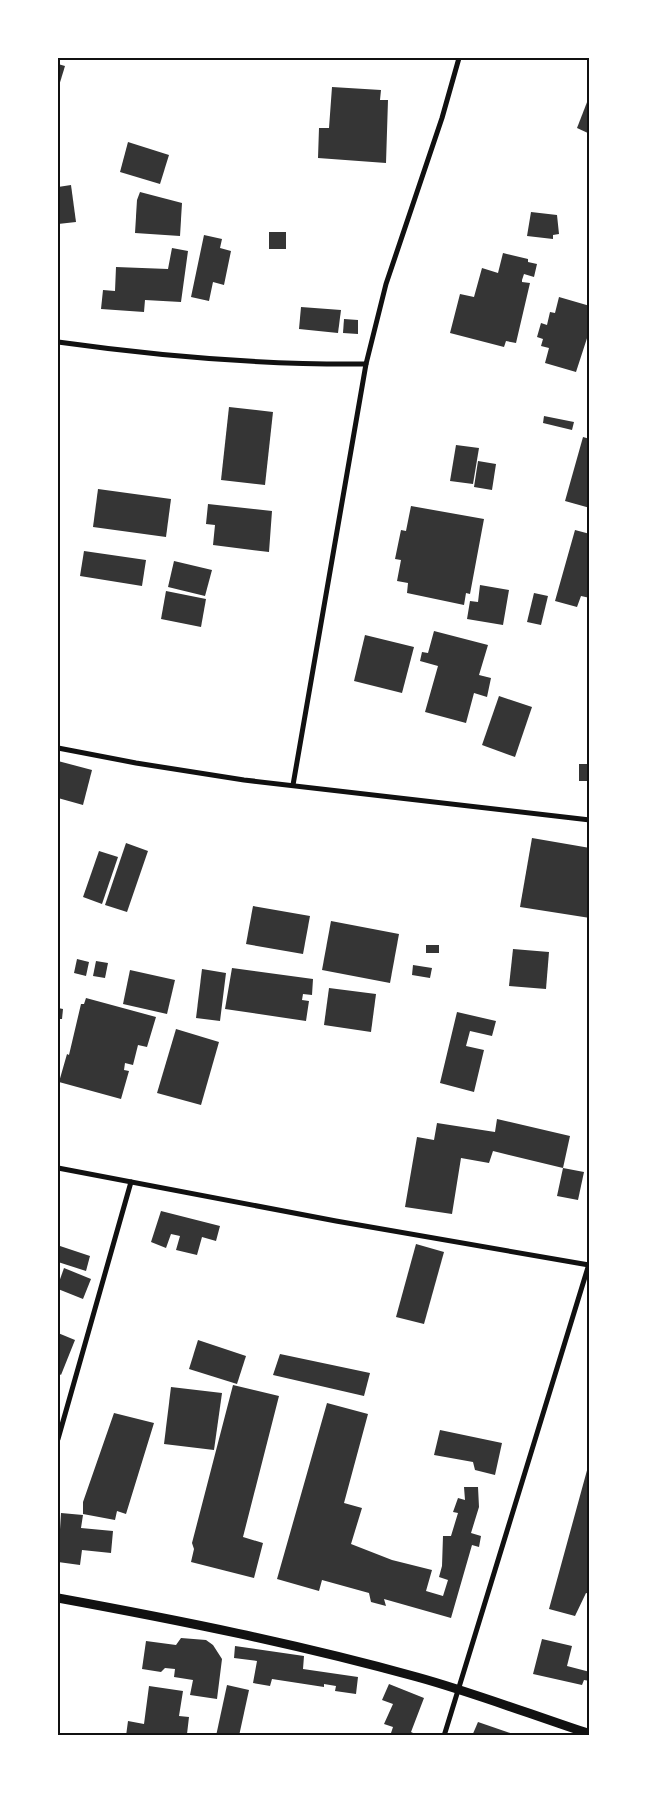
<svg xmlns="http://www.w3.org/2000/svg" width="647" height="1793" viewBox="0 0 647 1793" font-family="'Noto Sans',sans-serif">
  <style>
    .building { fill: #353535 }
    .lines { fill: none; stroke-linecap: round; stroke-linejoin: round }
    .minor { stroke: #111; stroke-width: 5 }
    .tertiary { stroke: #111; stroke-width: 9 }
    .neatline { fill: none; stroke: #111; stroke-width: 2 }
  </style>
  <rect width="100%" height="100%" fill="#fff"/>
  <g class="building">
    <path d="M58,64L65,66L58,89Z"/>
    <path d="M332,87L381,90L380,100H388L386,163L318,158L319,128H329Z"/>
    <path d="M589,97H590V134L577,128Z"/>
    <path d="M128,142L169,155L160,184L120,172Z"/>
    <path d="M71,185L76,222L58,224V187Z"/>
    <path d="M140,192L182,203L180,236L135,233L137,200Z"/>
    <path d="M531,212L557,215L559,234L553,235V239L527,236Z"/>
    <rect x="269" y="232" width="17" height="17"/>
    <path d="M204,235L222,239L220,248L231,251L224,285L213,282L209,301L191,297Z"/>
    <path d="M172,248L188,251L181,302L145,300L144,312L101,309L103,290L115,291L116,267L168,269Z"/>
    <path d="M503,253L528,259V262L537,264L534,277L524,274L522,280V282L530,283L516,343L506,341L504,347L450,333L460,294L474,297L482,268L498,273Z"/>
    <path d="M559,297L590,306V329L576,372L545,363L549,348L541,346L543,339L537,337L541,323L547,325L550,312L555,313Z"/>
    <path d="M301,307L341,310L338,333L299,329Z"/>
    <path d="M344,319L358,320V334L343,333Z"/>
    <path d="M229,407L273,412L265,485L221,480Z"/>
    <path d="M544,416L574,422L572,430L543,423Z"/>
    <path d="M583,437L590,439V508L565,501Z"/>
    <path d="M456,445L479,448L473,484L450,481Z"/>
    <path d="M478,461L496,464L492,490L474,487Z"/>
    <path d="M98,489L171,499L166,537L93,527Z"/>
    <path d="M208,504L272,511L269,552L213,545L215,525L206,524Z"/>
    <path d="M411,506L484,519L470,594L466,593L464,605L407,593L408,583L397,581L401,560L395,559L401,530L406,531Z"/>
    <path d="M575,530L590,534V598L581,596L577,607L555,601Z"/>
    <path d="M84,551L146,560L142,586L80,576Z"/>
    <path d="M174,561L212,570L205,596L168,587Z"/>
    <path d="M480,585L509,590L503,625L467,619L470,601L478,602Z"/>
    <path d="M166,591L206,599L201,627L161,619Z"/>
    <path d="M534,593L548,596L541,625L527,622Z"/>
    <path d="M434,631L488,645L479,675L491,678L487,697L474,693L466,723L425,712L438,666L420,661L422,652L428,653Z"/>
    <path d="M365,635L414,647L402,693L354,681Z"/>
    <path d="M499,696L532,707L515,757L482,745Z"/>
    <path d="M58,761L92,770L83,805L58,798Z"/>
    <rect x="579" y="764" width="11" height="17"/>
    <path d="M532,838L590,848V918L520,907Z"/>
    <path d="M126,843L148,851L127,912L105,905Z"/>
    <path d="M99,851L118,857L102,904L83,897Z"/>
    <path d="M253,906L310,916L303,954L246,944Z"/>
    <path d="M331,921L399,934L390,983L322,970Z"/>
    <rect x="426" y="945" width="13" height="8"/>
    <path d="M513,949L549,952L546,989L509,986Z"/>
    <path d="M77,959L89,962L86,976L74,973Z"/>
    <path d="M96,961L108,963L105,978L93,976Z"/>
    <path d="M413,965L432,968L430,978L412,975Z"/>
    <path d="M232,968L313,979L312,995L303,994L302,1000L309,1001L306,1021L225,1009Z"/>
    <path d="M202,969L226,973L220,1021L196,1018Z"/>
    <path d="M130,970L175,980L167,1014L123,1004Z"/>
    <path d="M329,988L376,994L371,1032L324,1025Z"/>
    <path d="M86,998L156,1017L147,1047L138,1045L133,1065L125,1063L124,1070L129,1071L121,1099L59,1082L67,1054L69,1055L81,1004H84Z"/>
    <path d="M58,1008L63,1009L62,1019H58Z"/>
    <path d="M457,1012L496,1021L492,1036L470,1031L466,1046L484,1050L474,1092L440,1083Z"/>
    <path d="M176,1029L219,1042L201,1105L157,1093Z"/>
    <path d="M497,1119L570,1136L563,1168L493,1151L489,1163L461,1158L452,1214L405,1207L417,1137L434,1140L437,1123L495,1132Z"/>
    <path d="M563,1168L584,1172L578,1200L557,1196Z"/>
    <path d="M161,1211L220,1226L216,1241L202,1237L197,1255L176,1250L180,1236L171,1234L166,1248L151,1242Z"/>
    <path d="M416,1244L444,1252L424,1324L396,1317Z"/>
    <path d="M60,1246L90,1256L86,1271L58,1262Z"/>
    <path d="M64,1268L91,1279L83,1299L58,1289V1285Z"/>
    <path d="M58,1333L75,1340L61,1375L58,1373Z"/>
    <path d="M198,1340L246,1356L237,1384L189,1369Z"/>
    <path d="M280,1354L370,1373L364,1396L273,1375Z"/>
    <path d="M233,1385L279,1396L243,1537L263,1543L254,1578L191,1562L194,1549L192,1543Z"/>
    <path d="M171,1387L222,1393L214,1450L164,1444Z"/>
    <path d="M327,1403L368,1414L344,1503L362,1508L351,1544L392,1560L432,1570L426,1591L443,1596L448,1580L439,1577L442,1566L443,1536H451L458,1513L453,1512L458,1498L465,1500L464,1487H478L479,1507L471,1533L481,1536L479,1547L472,1545L451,1618L384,1599L386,1606L371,1602L369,1593L322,1580L319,1591L277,1579Z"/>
    <path d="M114,1413L154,1423L126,1514L117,1511L115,1520L83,1514V1502Z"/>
    <path d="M440,1430L502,1443L495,1475L475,1470L473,1462L434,1455Z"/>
    <path d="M589,1463L590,1594L586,1593L575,1616L549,1609Z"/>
    <path d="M61,1513L83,1515L81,1528L113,1531L111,1553L82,1550L80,1565L58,1562Z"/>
    <path d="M181,1638L206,1640L213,1645L222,1659L217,1699L190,1695L193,1680L174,1677L175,1669L165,1668L161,1672L142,1669L146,1641L176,1645Z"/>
    <path d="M542,1639L572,1646L567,1666L590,1672V1681L584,1680L582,1685L533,1674Z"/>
    <path d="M235,1646L304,1656L303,1669L358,1677L356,1694L335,1691L336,1686L324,1684V1687L272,1679L270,1686L253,1683L257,1661L234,1658Z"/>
    <path d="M389,1684L424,1698L411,1732L419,1736H390L393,1727L384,1724L393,1704L382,1700Z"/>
    <path d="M227,1685L249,1690L239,1736H216Z"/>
    <path d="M149,1686L183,1691L179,1716L189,1717L187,1734L126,1736L128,1721L144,1724Z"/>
    <path d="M478,1722L516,1735V1736H472Z"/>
  </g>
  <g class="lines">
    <g class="minor">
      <path d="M58,342C158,356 264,365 366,364"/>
      <path d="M58,748L136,763L244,780L590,820"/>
      <path d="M293,785L366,364L386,284L442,118L459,58"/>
      <path d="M58,1168L336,1221L589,1265"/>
      <path d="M58,1439L131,1182"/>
      <path d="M444,1736L589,1264"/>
    </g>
    <path class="tertiary" d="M58,1598C178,1620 298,1644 417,1677C475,1693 532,1715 590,1734"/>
  </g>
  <rect width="647" height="1793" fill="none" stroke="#ffffff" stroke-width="118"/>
  <rect x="59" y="59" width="529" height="1675" class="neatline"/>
</svg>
